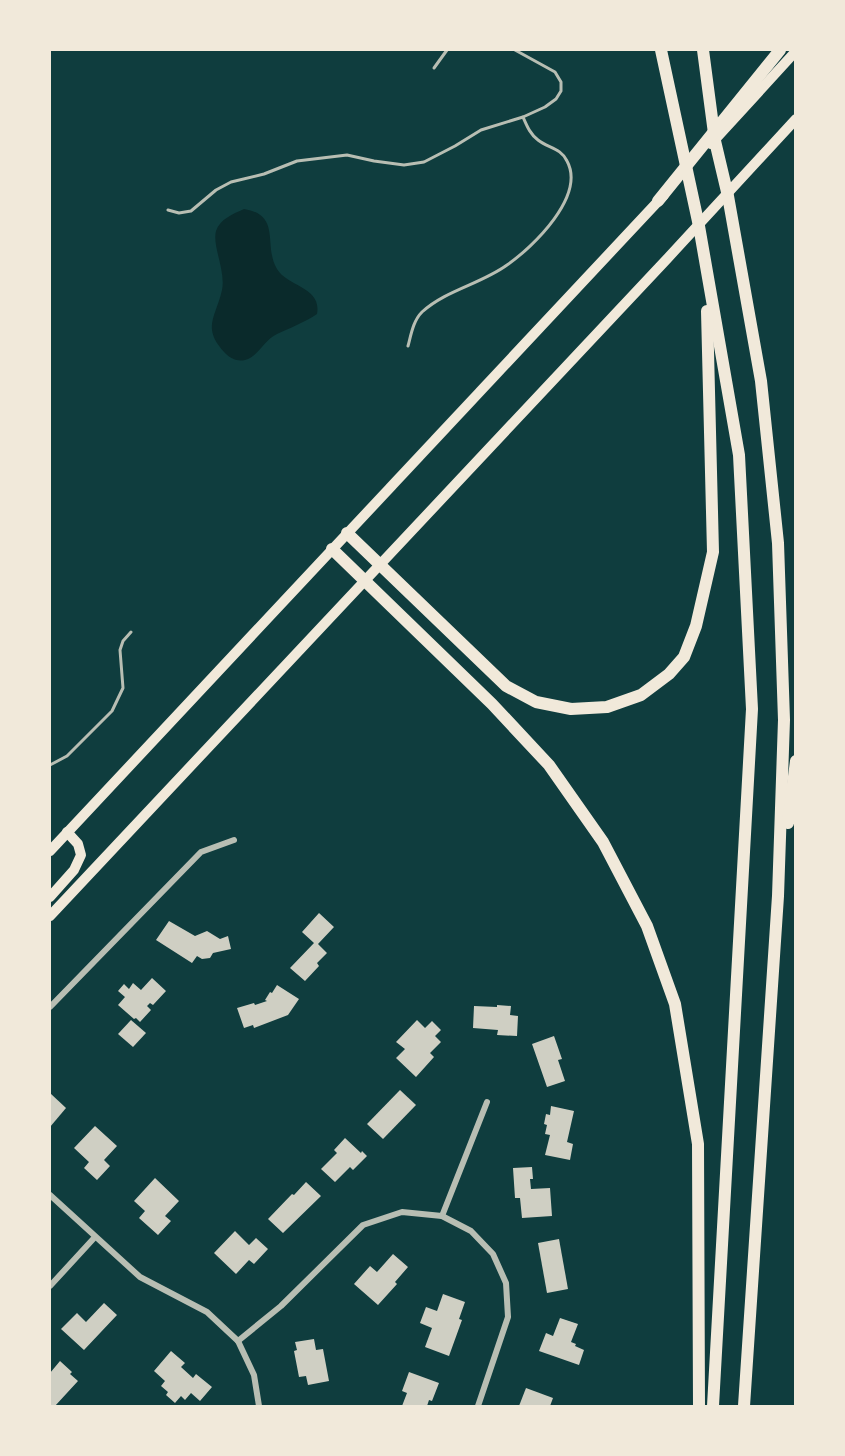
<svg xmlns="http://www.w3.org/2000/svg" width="845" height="1456" viewBox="0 0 845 1456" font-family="'Fira Sans',sans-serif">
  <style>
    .water { fill: #0a2a2b }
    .building { fill: #cfcfc3 }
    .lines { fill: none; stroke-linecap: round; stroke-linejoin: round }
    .service { stroke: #b8beb3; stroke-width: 3 }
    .minor { stroke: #b8beb3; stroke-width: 6 }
    .trunk { stroke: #f1e9da; stroke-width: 10 }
    .motorway { stroke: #f1e9da; stroke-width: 12 }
  </style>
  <rect width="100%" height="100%" fill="#0f3d3e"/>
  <path class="water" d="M244,209C282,215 263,246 277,269C288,287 322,287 317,314C305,322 290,328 277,334C264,340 259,356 245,360C237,362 230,358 225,353C201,328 216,317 222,290C226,271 212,246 216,231C220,219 233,214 244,209Z"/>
  <g class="building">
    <path d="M319,913L334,927L318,944L327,953L317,963L319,966L305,981L290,968L314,943L302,932Z"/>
    <path d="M169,921L195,936L207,931L220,939L228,936L231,949L213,953L210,958L202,959L197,956L192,963L156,940Z"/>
    <path d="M152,978L166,991L153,1005L150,1003L147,1006L151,1010L140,1022L136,1018L134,1019L118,1005L125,997L118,991L124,984L129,989L133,983L141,990Z"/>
    <path d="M277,985L299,999L288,1015L254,1028L253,1025L244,1028L237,1008L254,1003L255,1005L267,1001L265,1000L270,992L272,993Z"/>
    <path d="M497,1005L511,1006L510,1015L518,1016L517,1036L497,1035L498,1030L473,1028L474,1006L497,1007Z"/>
    <path d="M131,1020L146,1033L133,1047L118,1034Z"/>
    <path d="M417,1020L425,1028L432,1021L441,1030L435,1036L441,1042L430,1053L434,1057L416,1077L396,1058L405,1049L396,1042Z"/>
    <path d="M554,1036L562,1059L558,1060L565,1081L547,1087L532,1044Z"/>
    <path d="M400,1090L416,1105L383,1139L367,1124Z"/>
    <path d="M50,1093L66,1108L50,1127Z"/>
    <path d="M551,1106L574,1111L567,1142L573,1144L570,1160L545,1155L550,1135L545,1134L547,1125L544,1124L546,1114L550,1115Z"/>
    <path d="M95,1126L117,1146L104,1160L110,1166L97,1180L84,1168L89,1162L74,1148Z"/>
    <path d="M345,1138L361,1153L362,1151L367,1156L353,1170L350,1167L335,1182L321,1169L337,1153L334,1150Z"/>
    <path d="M532,1167L533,1179H530L531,1189L550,1188L552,1216L522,1218L520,1198H515L513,1168Z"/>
    <path d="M155,1178L179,1201L165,1216L171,1221L158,1235L139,1218L145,1211L134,1201Z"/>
    <path d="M306,1182L321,1196L283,1233L268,1219L292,1194L294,1195Z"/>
    <path d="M235,1231L249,1245L256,1238L268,1249L254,1264L249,1260L236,1274L214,1253Z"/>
    <path d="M559,1239L568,1289L547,1293L538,1243Z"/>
    <path d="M393,1254L408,1267L395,1282L397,1284L378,1305L354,1284L370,1266L377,1272Z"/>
    <path d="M443,1294L465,1302L459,1319L462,1320L449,1356L425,1347L432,1328L420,1323L426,1307L437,1311Z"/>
    <path d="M104,1303L117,1315L84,1350L61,1329L77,1313L86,1322Z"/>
    <path d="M560,1318L578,1324L571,1342L576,1344L575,1346L584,1350L579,1365L539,1351L546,1333L553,1336Z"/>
    <path d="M314,1339L316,1350L323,1349L329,1381L308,1385L306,1376L299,1377L294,1351L297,1350L295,1342Z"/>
    <path d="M171,1351L185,1363L181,1367L193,1378L196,1374L212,1387L200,1401L191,1393L185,1400L181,1396L175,1403L166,1395L168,1392L161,1386L165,1381L154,1371Z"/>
    <path d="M60,1361L72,1372L70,1374L78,1381L55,1406H52L50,1404V1373Z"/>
    <path d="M409,1372L439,1383L432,1401L429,1400L427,1406H402L407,1393L402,1391Z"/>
    <path d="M526,1388L553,1398L550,1406H519Z"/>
  </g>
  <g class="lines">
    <g class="service">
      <path d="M434,68L447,50"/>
      <path d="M168,210L179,213L191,211L216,190L231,182L264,174L297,161L347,155L374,161L404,165L424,162L455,146L481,130L523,117L545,107L556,99L561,91V82L555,72L515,50"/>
      <path d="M408,346C411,335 413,321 422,312C446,290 481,284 507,265C533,247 586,196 567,161C561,148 548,148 538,140C530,134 527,126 523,117"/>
      <path d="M50,765L67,756L112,711L123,688L120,650L123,641L131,632"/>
    </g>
    <g class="minor">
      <path d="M50,1007L201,852L234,840"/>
      <path d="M50,1195L140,1277L207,1312L238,1341L254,1375L259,1406"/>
      <path d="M442,1216L487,1102"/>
      <path d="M50,1286L95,1237"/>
      <path d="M238,1341L281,1306L363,1225L402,1212L442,1216L471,1231L493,1254L506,1283L508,1317L478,1406"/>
    </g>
    <g class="trunk">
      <path d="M711,144L796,51"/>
      <path d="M50,851L664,195"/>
      <path d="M50,897L74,870L81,855L78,844L67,832"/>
      <path d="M50,916L666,260L796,119"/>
    </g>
    <g class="motorway">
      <path d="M661,50L699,226L739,455L752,709L713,1406"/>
      <path d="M703,50L715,141L728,196L761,381L778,543L784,720L778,896L744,1406"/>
      <path d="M658,201L780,50"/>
      <path d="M347,533L506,686L536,702L571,709L607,707L641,695L669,674L684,657L696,626L713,552L707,311"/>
      <path d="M332,549L492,704L549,765L603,842L647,926L675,1004L698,1144L699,1406"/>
      <path d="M788,823L796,761"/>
    </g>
  </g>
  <rect width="845" height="1456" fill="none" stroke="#f1e9da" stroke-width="102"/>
</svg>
